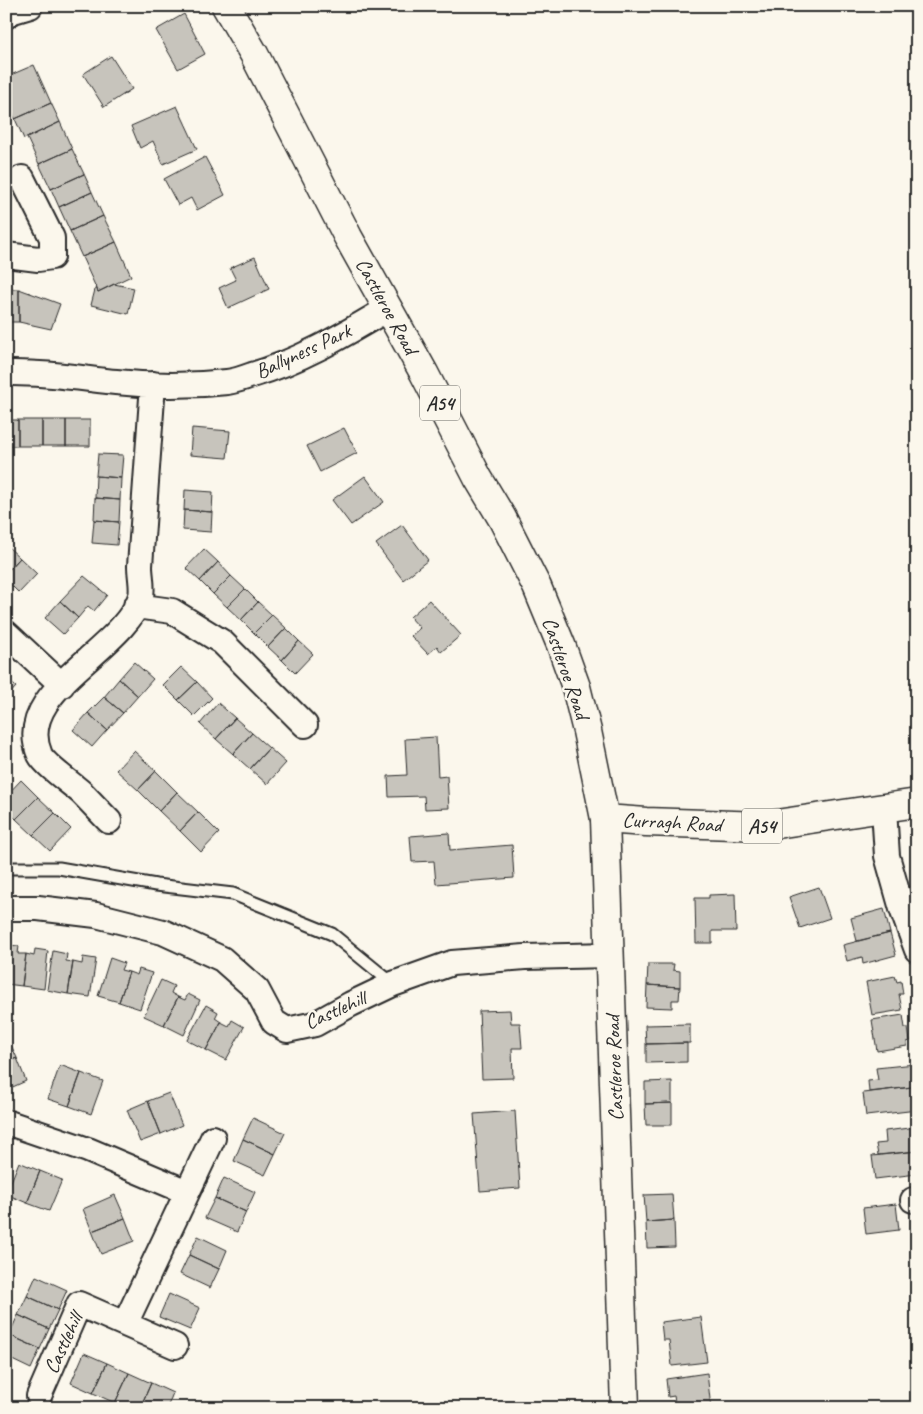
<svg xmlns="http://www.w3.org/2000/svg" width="923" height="1414" viewBox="0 0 923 1414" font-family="Caveat,sans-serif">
<rect width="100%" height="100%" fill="#fbf7ec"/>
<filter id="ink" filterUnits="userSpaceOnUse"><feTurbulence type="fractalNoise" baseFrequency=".02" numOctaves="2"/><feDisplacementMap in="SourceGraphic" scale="10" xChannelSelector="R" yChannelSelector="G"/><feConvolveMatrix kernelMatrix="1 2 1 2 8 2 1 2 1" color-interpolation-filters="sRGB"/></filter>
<g filter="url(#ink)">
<!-- building -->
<path fill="#c7c4bc" stroke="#2b2b2b" d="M184 14 205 54 178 69 156 30Z
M111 56 132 89 104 107 83 74Z
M34 65 51 103 15 119 6 100V77Z
M51 103 60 122 24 139 15 119Z
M177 106 197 149 163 164 153 141 140 148 131 126Z
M60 122 72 149 39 164 27 138Z
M72 149 84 174 51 189 39 164Z
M205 157 225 195 197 210 191 198 178 205 164 179Z
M84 174 92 192 59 207 51 189Z
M92 192 103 216 70 231 59 207Z
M103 216 116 242 82 257 70 231Z
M116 242 131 276 98 292 82 257Z
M255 257 269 289 228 308 219 288 236 280 230 268Z
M114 284 134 288 128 314 91 305 96 286 98 292Z
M6 289H19V322H6Z
M19 289 60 304 51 329 19 322Z
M6 420H18V446H6Z
M18 420H42V446H18Z
M42 420H66V446H42Z
M66 420H90V446H66Z
M192 428 230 431 227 458 190 455Z
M344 428 357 453 320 472 307 446Z
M98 454 123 455 121 478 96 476Z
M96 476 121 478 120 500 95 498Z
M365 476 384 502 351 525 332 500Z
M185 490 213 492 212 512 184 510Z
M95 498 120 500 119 522 94 520Z
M184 510 212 512 211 532 183 530Z
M94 520 119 522 117 545 92 543Z
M402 525 428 560 403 580 376 544Z
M6 545 20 558 6 573Z
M204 549 218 562 200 581 186 568Z
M20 558 37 574 19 593 6 580V573Z
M218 562 231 576 213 594 200 581Z
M84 576 107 595 94 611 88 606 78 618 60 601Z
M231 576 245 589 227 607 213 594Z
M245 589 258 602 241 620 227 607Z
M429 600 461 635 441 652 437 646 428 654 411 636 420 628 410 617Z
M60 601 78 618 63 634 45 618Z
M258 602 272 615 254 633 241 620Z
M272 615 286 628 268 647 254 633Z
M286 628 299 641 282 660 268 647Z
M299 641 313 654 295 673 282 660Z
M134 662 153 679 138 696 119 679Z
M181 667 197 682 178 700 163 685Z
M6 678 16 687 6 698Z
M119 679 138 696 123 713 104 697Z
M197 682 212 698 194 716 178 700Z
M104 697 123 713 107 730 88 713Z
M218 703 235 718 216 739 200 724Z
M88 713 107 730 92 747 73 730Z
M235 718 252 733 233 754 216 739Z
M252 733 269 748 250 769 233 754Z
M436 737 438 777 447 776 449 808 425 809 424 796 389 797 388 776 407 775 405 739Z
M269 748 286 763 267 784 250 769Z
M134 751 156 771 138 790 116 770Z
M156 771 177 792 159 811 138 790Z
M21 780 38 797 16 819 6 809V796Z
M177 792 198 812 180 831 159 811Z
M38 797 55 813 33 835 16 819Z
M198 812 219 833 201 852 180 831Z
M55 813 71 829 50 851 33 835Z
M449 833 450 850 512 845 514 878 436 884 434 861 412 862 410 836Z
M819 887 830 918 800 928 789 897Z
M735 894 736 931H712V943H696L695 898H709V895Z
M884 909 890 933 857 941 851 918Z
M890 933 896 955 863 964 862 957 847 961 843 945Z
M6 945 19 946 18 954H26L22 986 6 984Z
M35 949 48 951 44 989 22 986 26 954 34 956Z
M53 951 67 954 66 961 73 962 68 994 47 990Z
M83 957 96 959 90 997 68 994 73 962 82 964Z
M110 958 124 963 121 970 129 972 119 1002 98 996Z
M648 964H674L673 970 680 971V987L647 985Z
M139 969 152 973 140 1009 119 1002 129 972 137 975Z
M895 976 897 982 901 981 903 994H899L902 1010 872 1015 866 982Z
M161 980 174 986 171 993 178 997 164 1025 144 1016Z
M647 985 680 987 679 1000H672V1008L646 1007Z
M188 994 200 1000 184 1035 164 1025 178 997 185 1000Z
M206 1005 218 1012 215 1018 221 1022 206 1050 187 1040Z
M510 1010 511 1023H520L522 1048H512L513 1078 482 1079 479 1011Z
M903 1015 905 1028H908L910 1041 907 1042V1046L877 1051 872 1020Z
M232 1020 244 1027 226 1060 206 1050 221 1022 229 1026Z
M690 1024V1043L646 1044 645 1025Z
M6 1034 17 1058 6 1062Z
M687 1043V1062L646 1063V1044Z
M17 1058 26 1081 6 1090V1062Z
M915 1064 916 1075 911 1076 912 1087 869 1092 868 1081 878 1080 876 1068Z
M60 1065 81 1073 69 1106 48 1099Z
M81 1073 103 1081 91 1114 69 1106Z
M672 1081V1103L645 1104V1082Z
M912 1087 914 1099H917V1110L866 1116 863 1093Z
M169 1093 182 1125 161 1134 148 1101Z
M148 1101 161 1134 140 1142 127 1110Z
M672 1103V1125H646L645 1104Z
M515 1111 520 1188 480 1191 474 1114Z
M253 1118 285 1133 275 1154 243 1139Z
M917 1127V1151L878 1155 876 1144 886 1143 885 1131Z
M243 1139 275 1154 265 1175 234 1161Z
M917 1151V1174L875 1179 872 1156Z
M19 1162 40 1171 27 1203 6 1194Z
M40 1171 62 1180 49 1211 27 1203Z
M224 1178 255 1192 246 1212 215 1198Z
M672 1194 674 1220 646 1222 644 1195Z
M115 1195 125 1218 92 1231 83 1209Z
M215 1198 246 1212 237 1232 205 1218Z
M896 1204 899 1230 866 1234 863 1208Z
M125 1218 134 1241 101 1254 92 1231Z
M674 1220 675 1247 647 1248 646 1222Z
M198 1236 227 1250 219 1269 189 1255Z
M189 1255 219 1269 210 1288 180 1274Z
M36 1276 67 1290 58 1310 27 1296Z
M169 1294 200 1308 190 1330 159 1317Z
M27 1296 58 1310 49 1329 18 1315Z
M18 1315 49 1329 40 1349 9 1335Z
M701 1317 707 1362 672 1366 669 1340H663L661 1322Z
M9 1335 40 1349 31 1369 6 1357V1342Z
M84 1353 107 1363 93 1393 71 1383Z
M107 1363 129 1373 115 1403 93 1393Z
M129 1373 151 1383 140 1408H125L115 1403Z
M707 1373 711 1408H676L674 1396 668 1397 666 1379Z
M151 1383 173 1393 167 1408H140Z"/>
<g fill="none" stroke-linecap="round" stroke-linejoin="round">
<defs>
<path id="lane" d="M6 868H59L156 885 233 894 332 934 393 984"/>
<path id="street" d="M6 16 10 12 30 6
M6 255 38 259 52 257V238L22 178
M6 373C43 372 79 378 116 382 152 386 191 386 227 382 235 381 244 378 252 375 301 361 345 334 389 308
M136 606 172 611 222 642 305 725
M6 633 62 685
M884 809 887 856 902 909 917 950
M109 821C100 812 91 802 82 793 73 785 45 765 40 755 11 692 125 650 141 596 143 588 140 575 140 566L153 384
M6 908H38L96 915 163 932 222 959 257 990 274 1022 287 1030 315 1024 351 1004 393 984 452 963 525 957 610 955
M6 1122 88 1150 187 1192
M913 1200 917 1199
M125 1324 213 1138
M39 1396 79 1304 175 1346"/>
<path id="secondary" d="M605 819 625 1408"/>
<path id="primary" d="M226 6 254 54 348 237 424 373 478 478 502 518 537 587 561 645 576 687 587 731 605 819 646 822 763 826 917 803"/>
</defs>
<!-- lane casing -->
<use href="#lane" stroke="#2b2b2b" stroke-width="15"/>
<!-- street casing -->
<use href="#street" stroke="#2b2b2b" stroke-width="28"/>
<!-- secondary casing -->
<use href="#secondary" stroke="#2b2b2b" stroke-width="31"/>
<!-- primary casing -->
<use href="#primary" stroke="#2b2b2b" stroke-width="31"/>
<!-- lane -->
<use href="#lane" stroke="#fbf7ec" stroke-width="11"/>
<!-- street -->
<use href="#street" stroke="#fbf7ec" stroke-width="24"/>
<!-- secondary -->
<use href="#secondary" stroke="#fbf7ec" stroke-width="28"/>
<!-- primary -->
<use href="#primary" stroke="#fbf7ec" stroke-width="28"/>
</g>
</g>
<g text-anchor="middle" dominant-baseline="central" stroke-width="5" stroke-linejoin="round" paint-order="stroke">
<!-- shield labels -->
<g fill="#fbf7ec" stroke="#696865" stroke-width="1">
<rect x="420" y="385.5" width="40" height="35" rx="4"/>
<rect x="742" y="808.5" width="40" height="35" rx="4"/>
</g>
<g font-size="20" font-weight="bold" fill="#2b2b2b">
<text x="440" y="403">A54</text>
<text x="762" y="826">A54</text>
</g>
<!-- street labels -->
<g font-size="21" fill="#2b2b2b" stroke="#fbf7ec">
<text transform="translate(387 306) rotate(61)">Castleroe Road</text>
<text transform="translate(303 351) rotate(-25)">Ballyness Park</text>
<text transform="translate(566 668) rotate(71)">Castleroe Road</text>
<text transform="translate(672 822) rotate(3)">Curragh Road</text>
<text transform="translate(335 1010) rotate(-24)">Castlehill</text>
<text transform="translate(614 1068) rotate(-92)">Castleroe Road</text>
<text transform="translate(63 1343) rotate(-65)">Castlehill</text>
</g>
</g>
<!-- margin -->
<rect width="923" height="1414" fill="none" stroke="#fbf7ec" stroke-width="25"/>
<rect x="12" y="12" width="898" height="1389" fill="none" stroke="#2b2b2b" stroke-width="2" filter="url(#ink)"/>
</svg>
